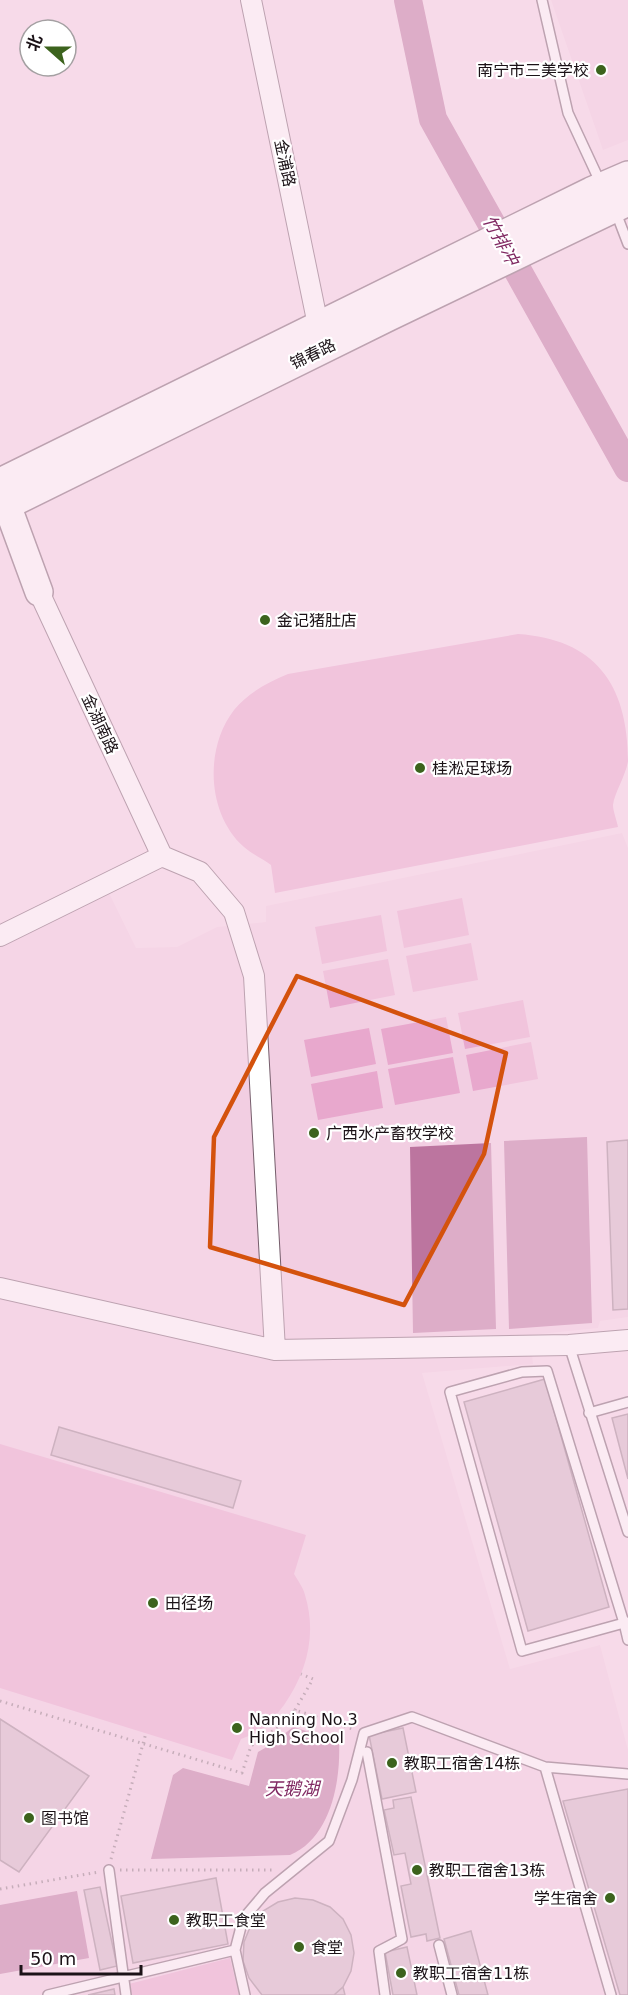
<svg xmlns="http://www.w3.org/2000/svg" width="628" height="1995" viewBox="0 0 628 1995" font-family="'DejaVu Sans','Noto Sans SC',sans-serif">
<rect width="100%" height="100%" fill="#f7dae9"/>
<!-- built -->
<path fill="#f2cee2" d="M551 0H628V140L603 150Z
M622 833 628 848V1317L600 1321 598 1328 530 1335 533 1364 422 1373 510 1669 600 1645 628 1750V1995H0V944L108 891 136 948 177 947 217 927 266 922V906Z"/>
<!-- green -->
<path fill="#e8a8cd" d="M518 634C594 639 628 683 628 761 626 775 614 794 613 805 613 811 617 821 618 827L275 893 271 865C263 859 252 854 244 847 207 814 204 749 234 710 248 693 268 682 288 674Z
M462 898 469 935 404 948 397 911Z
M381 915 387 951 322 964 315 927Z
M471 943 478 980 413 992 406 956Z
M388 959 395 995 330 1008 323 971Z
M523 1000 530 1037 465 1049 458 1013Z
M446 1017 453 1053 388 1065 381 1029Z
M369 1028 376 1064 311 1077 304 1040Z
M531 1042 538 1079 473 1091 466 1055Z
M453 1057 460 1093 395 1105 388 1069Z
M377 1071 383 1108 318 1120 311 1084Z
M0 1444 306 1535 294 1574C298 1581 303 1587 305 1595 317 1634 307 1672 284 1705 277 1714 268 1726 259 1732 254 1735 247 1736 241 1739L232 1760 0 1688Z
M230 1958 239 1995H131L129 1984Z"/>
<!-- water -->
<path fill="#bc759f" d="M587 1137 592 1323 509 1329 504 1141Z
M491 1143 496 1329 413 1333 410 1147Z
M293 1727 339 1741C341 1781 331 1838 290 1855L151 1859 173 1775 183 1768 249 1786 258 1752 272 1744Z
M77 1891 89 1958 0 1974V1905Z"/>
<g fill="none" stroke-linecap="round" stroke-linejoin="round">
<!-- river -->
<path stroke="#bc759f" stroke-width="28" d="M408 0 433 119 628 468"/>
</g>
<!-- building -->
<path fill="#d3b7c6" stroke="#9a808e" stroke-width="1.5" d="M628 1140V1309L613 1310 607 1142Z
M545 1379 609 1607 528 1631 464 1402Z
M628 1414V1479L612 1418Z
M59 1427 241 1481 233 1508 51 1455Z
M0 1719 89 1776 19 1872 0 1860Z
M403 1728 416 1792 382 1799 369 1735Z
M628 1789V1995H620L563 1801Z
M411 1797 440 1938 427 1941 426 1934 411 1937 401 1886 411 1884 405 1853 394 1855 384 1810 394 1808 393 1800Z
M216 1878 228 1944 133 1963 121 1896Z
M100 1887 117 1966 100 1970 84 1890Z
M295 1898 313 1900 330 1907 343 1919 351 1935 354 1953 351 1971 343 1987 334 1995H262L249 1978 243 1961 244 1942 251 1925 263 1911 278 1902Z
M471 1931 488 1995H459L444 1939Z
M407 1947 417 1995H393L385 1952Z
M343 1987 345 1995H334Z
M114 1989 115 1995H88Z"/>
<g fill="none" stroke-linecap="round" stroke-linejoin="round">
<defs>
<path id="service" d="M542 0 568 113 601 184
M615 210 628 244
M569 1345 628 1532
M589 1413 628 1402
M628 1622 624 1623 522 1651 450 1392 522 1372 547 1371 624 1623 628 1640
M367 1752 402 1939 379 1951 385 1995
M545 1767 611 1995
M109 1870 126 1995
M439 1945 452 1995
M235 1950 243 1919 265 1893 329 1841 352 1780 364 1733 412 1717 545 1767 628 1774
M48 1995 235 1950 245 1995"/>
<path id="minor" d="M251 0 318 325
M39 592 162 856
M0 936 162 856 200 872 234 912 254 976 275 1350
M0 1288 275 1350 569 1345 628 1340"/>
<path id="secondary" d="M0 482 591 191 628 175
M0 490 7 505 39 592
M0 509 389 317 628 202"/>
</defs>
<!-- service casing -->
<use href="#service" stroke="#765e6c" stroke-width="12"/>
<!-- minor casing -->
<use href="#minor" stroke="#765e6c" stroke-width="22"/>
<!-- secondary casing -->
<use href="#secondary" stroke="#765e6c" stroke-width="30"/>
<!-- path -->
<path stroke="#8a7781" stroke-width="3" stroke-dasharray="1.5 4.5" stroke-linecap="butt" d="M0 1701 242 1773 251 1746 283 1724 295 1710 353 1729
M295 1710 313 1679 301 1674
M111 1859 146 1733
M120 1870H273
M0 1889 99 1872"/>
<!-- service -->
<use href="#service" stroke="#fff" stroke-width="9"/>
<!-- minor -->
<use href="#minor" stroke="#fff" stroke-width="20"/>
<!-- secondary -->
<use href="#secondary" stroke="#fff" stroke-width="27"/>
</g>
<!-- marked area -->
<path d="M0 0H628V1995H0ZM297 976 506 1053 484 1154 404 1305 210 1247 214 1137Z" fill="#f7dae9" fill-opacity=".55" fill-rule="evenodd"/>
<path fill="none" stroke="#d4520d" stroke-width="4.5" stroke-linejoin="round" d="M297 976 506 1053 484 1154 404 1305 210 1247 214 1137Z"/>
<!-- markers -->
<g fill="#3c631d" stroke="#fff" stroke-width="2">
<circle cx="601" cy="70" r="6"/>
<circle cx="265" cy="620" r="6"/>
<circle cx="420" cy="768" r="6"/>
<circle cx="314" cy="1133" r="6"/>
<circle cx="153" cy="1603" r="6"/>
<circle cx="237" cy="1728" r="6"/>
<circle cx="392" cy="1763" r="6"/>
<circle cx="29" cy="1818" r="6"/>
<circle cx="417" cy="1870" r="6"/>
<circle cx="610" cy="1898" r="6"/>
<circle cx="174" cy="1920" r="6"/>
<circle cx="299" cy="1947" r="6"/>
<circle cx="401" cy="1973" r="6"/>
</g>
<g text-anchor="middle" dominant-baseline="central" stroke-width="4.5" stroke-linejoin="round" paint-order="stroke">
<!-- poi labels -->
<g font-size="16" fill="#1b1217" stroke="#fff" text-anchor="start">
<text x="589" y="70" text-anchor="end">南宁市三美学校</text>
<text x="277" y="620">金记猪肚店</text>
<text x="432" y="768">桂淞足球场</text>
<text x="326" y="1133">广西水产畜牧学校</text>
<text x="165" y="1603">田径场</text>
<text x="249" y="1719">Nanning No.3<tspan x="249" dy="18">High School</tspan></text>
<text x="404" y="1763">教职工宿舍14栋</text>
<text x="41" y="1818">图书馆</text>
<text x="429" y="1870">教职工宿舍13栋</text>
<text x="598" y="1898" text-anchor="end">学生宿舍</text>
<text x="186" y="1920">教职工食堂</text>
<text x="311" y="1947">食堂</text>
<text x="413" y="1973">教职工宿舍11栋</text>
</g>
<!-- street labels -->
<g font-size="16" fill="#1b1217" stroke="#fff">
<text transform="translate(285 163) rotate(78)">金浦路</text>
<text transform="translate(313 354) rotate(-26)">锦春路</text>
<text transform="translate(100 724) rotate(65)">金湖南路</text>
</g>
<!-- water labels -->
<g font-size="18" font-style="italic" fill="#812a63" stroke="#fff">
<text transform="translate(501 240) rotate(61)">竹排冲</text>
<text x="292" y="1788">天鹅湖</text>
</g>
</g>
<!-- north arrow -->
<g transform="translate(48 48) rotate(291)"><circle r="28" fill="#ffffff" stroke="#a4a0a2" stroke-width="1.5"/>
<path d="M0-4.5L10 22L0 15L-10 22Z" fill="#3c631d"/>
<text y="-9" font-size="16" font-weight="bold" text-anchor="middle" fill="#1b1217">北</text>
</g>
<!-- scale -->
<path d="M21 1965v9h120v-9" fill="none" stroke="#1b1217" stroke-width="3"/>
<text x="30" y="1965" font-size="18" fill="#1b1217" stroke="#ffffff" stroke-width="4.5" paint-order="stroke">50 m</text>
</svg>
